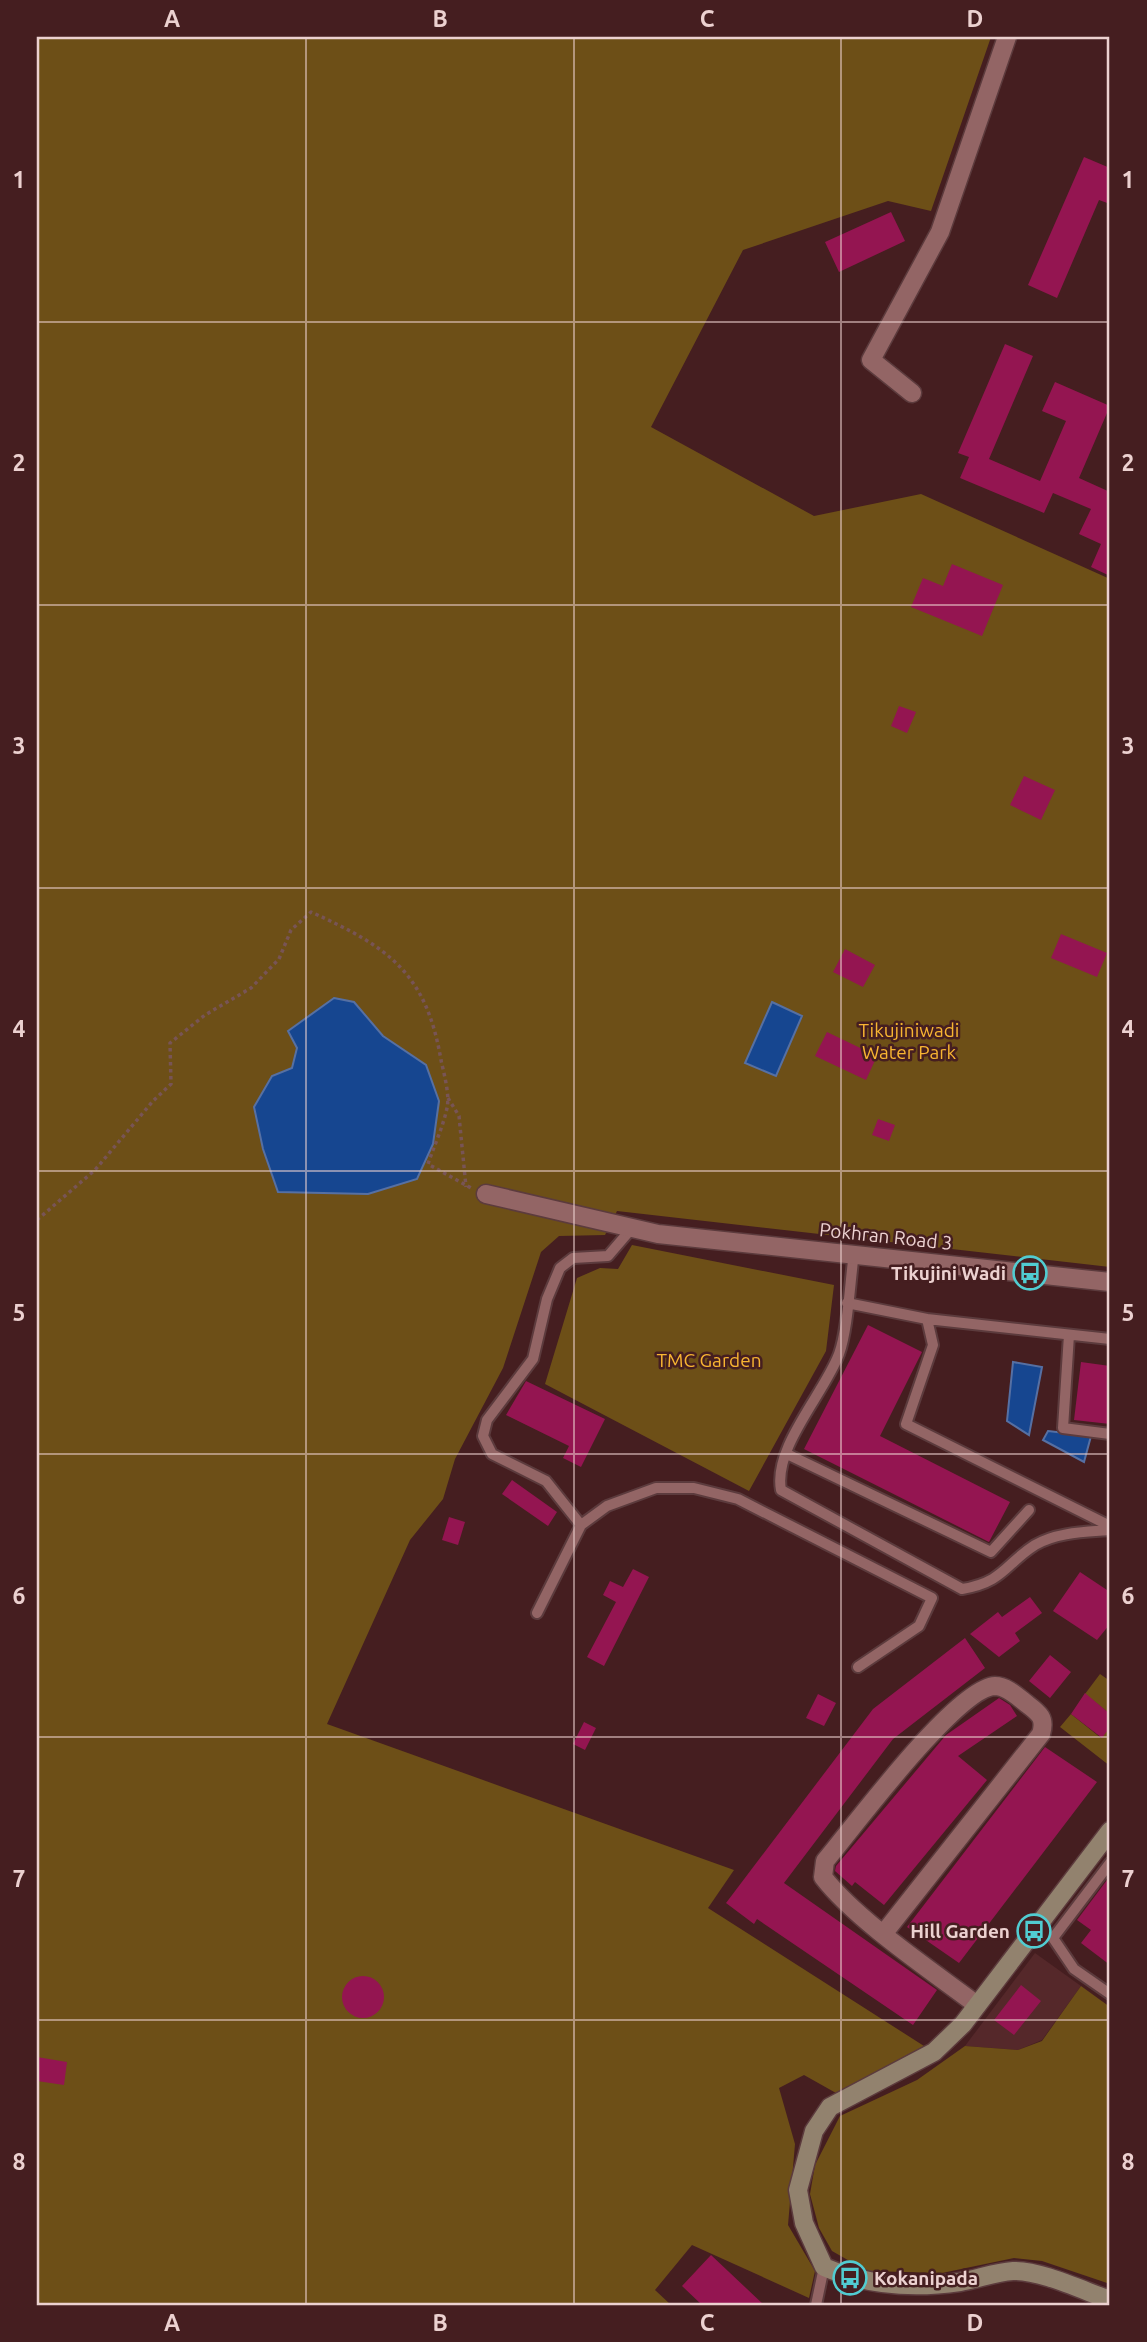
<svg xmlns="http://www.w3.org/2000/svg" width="1147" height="2342" viewBox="0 0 1147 2342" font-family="Ubuntu,sans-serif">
<rect width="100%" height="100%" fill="#451e20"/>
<!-- built -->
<path fill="#55282a" d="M1035 1953 1081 1986 1042 2040 1018 2050 965 2046Z"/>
<!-- green -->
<path fill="#6d4f17" d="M37 37H991L931 211 888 201 743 250 651 427 814 516 921 494 1110 579V1267L617 1211 605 1235 559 1236 541 1252 503 1368 455 1459 443 1499 410 1540 327 1724 734 1870 708 1908 924 2046 836 2093 804 2075 779 2088 795 2144 788 2225 815 2271 809 2298 692 2245 655 2290 671 2305H37Z
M632 1245 834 1285 826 1351 749 1491 545 1384 577 1278 600 1268 618 1269Z
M1100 1674 1110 1681V1714L1085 1694Z
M1071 1714 1101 1738 1110 1727V1766L1060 1727Z
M1081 1986 1110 2007V2284L1042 2261 1014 2258 942 2273 867 2271 832 2251 819 2228 810 2194 815 2165 840 2116 917 2080 965 2046 1018 2050 1042 2041Z"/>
<!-- water -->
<path fill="#164690" stroke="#5670a3" stroke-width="2" d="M334 998 354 1002 383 1036 426 1065 439 1101 433 1144 417 1179 368 1194 278 1192 263 1149 254 1107 272 1076 292 1068 297 1048 288 1031Z
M772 1002 802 1016 776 1076 745 1063Z
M1013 1362 1042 1367 1029 1435 1007 1421Z
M1048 1431 1091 1436 1084 1462 1043 1440Z"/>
<!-- building -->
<path fill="#941551" d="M1084 157 1110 168V204L1099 200 1057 298 1028 285Z
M891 212 905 241 839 272 825 242Z
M1005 344 1033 356 989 459 1040 481 1066 421 1042 411 1055 382 1110 406 1079 478 1110 492V576L1091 567 1101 544 1079 534 1091 509 1053 493 1044 513 960 478 969 457 958 453Z
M952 564 1003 585 982 636 911 607 923 578 943 586Z
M899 706 916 712 907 733 891 726Z
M1024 776 1055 790 1041 820 1010 805Z
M1061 934 1107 953 1097 977 1051 958Z
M845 949 875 965 863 987 833 972Z
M827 1032 877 1056 866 1080 815 1056Z
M878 1119 895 1125 889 1141 872 1135Z
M868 1325 922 1352 880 1436 1010 1502 989 1542 804 1449Z
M1081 1362 1110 1366V1424L1074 1420Z
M526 1381 605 1419 581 1467 563 1458 569 1446 506 1415Z
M512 1480 557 1512 548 1526 502 1494Z
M449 1517 465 1522 458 1545 442 1540Z
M633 1569 649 1577 604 1666 587 1657 616 1602 603 1595 610 1581 623 1587Z
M1080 1572 1110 1592V1624L1097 1640 1053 1611Z
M1030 1597 1042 1613 1015 1633 1020 1641 999 1657 970 1634 998 1612 1002 1617Z
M965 1638 985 1668 893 1739 784 1883 937 1990 913 2025 757 1919 754 1924 726 1903 873 1709Z
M1050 1655 1071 1672 1050 1698 1029 1681Z
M1085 1693 1110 1714V1727L1102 1738 1071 1714Z
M818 1694 836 1703 824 1726 806 1718Z
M999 1698 1010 1705 1017 1716 958 1756 987 1780 884 1905 855 1882 852 1886 835 1871 836 1866 946 1735Z
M584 1722 596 1728 585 1750 573 1744Z
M1045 1747 1097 1782 959 1963 907 1927Z
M1110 1876V1965L1081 1943 1091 1930 1077 1920Z
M342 1997a21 21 0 1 1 42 0a21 21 0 1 1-42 0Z
M1021 1985 1041 2001 1014 2035 994 2020Z
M37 2057 67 2062 64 2085 37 2081Z
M711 2255 764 2305H702L682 2286Z"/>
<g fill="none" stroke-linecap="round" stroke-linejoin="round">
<defs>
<path id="lane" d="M854 1253C850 1281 848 1329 839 1354 824 1394 773 1447 781 1490L962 1589C1004 1582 1005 1564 1035 1545 1057 1532 1086 1532 1110 1530
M847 1303 927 1319 933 1345 906 1424 1110 1526
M927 1319 1110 1339
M1069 1335 1063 1428 1110 1434
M787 1454 991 1552 1029 1510
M581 1525 607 1506 656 1488H694L738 1499 932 1598 919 1626 858 1667
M537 1613 581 1525 546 1481 492 1454 483 1436 487 1420 533 1359 547 1299 560 1268 573 1258 608 1256 632 1228
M1110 1863 1053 1938 1074 1969 1110 1994
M816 2305 824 2267"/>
<path id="street" d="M912 393 871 360 940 232 1007 37
M486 1194 658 1234 1110 1282
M884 1933 1041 1734C1046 1718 1039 1713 1027 1704 1018 1697 1007 1686 995 1686 957 1687 852 1829 825 1861L823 1877C856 1920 932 1971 977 2005"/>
<path id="secondary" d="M1110 1831 963 2024 934 2052 830 2107 814 2131 798 2190 804 2223 824 2267C868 2286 913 2289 960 2282 978 2279 995 2272 1013 2271 1040 2270 1084 2291 1110 2300"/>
</defs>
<!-- lane casing -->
<use href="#lane" stroke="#5c3b3d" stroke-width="14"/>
<!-- street casing -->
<use href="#street" stroke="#5c3b3d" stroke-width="21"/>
<!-- secondary casing -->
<use href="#secondary" stroke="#5c3b3d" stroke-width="21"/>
<!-- path -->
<path stroke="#785455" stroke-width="3.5" stroke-dasharray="3.5 3.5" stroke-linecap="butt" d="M448 1098 459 1116 466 1187
M37 1220 95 1170 153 1101 171 1084 170 1043 205 1015 251 988 279 959 291 930 311 912C388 947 426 972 441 1060 444 1074 450 1095 447 1108 443 1127 434 1146 428 1164L471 1188"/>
<!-- lane -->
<use href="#lane" stroke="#936565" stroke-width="10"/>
<!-- street -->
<use href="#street" stroke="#936565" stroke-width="18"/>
<!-- secondary -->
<use href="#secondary" stroke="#92826e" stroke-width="18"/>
</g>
<!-- grid -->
<path fill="none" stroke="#ecd1d0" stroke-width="2" stroke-opacity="0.55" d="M306 37V2305M574 37V2305M841 37V2305M37 322H1110M37 605H1110M37 888H1110M37 1171H1110M37 1454H1110M37 1737H1110M37 2020H1110"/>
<!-- icons -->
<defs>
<symbol id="bus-ring" viewBox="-11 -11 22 22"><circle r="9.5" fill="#451e20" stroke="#51ccd1" stroke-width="1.5"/><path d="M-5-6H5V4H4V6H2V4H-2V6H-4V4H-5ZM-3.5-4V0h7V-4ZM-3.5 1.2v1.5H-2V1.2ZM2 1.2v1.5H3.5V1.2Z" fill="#51ccd1"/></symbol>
</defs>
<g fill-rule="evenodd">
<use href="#bus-ring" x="1011" y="1254" width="38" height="38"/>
<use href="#bus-ring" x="1015" y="1912" width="38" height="38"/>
<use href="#bus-ring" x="831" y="2259" width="38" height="38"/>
</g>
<g text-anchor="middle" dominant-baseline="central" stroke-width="5" stroke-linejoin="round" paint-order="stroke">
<!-- park labels -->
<g font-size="19" fill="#f8b532" stroke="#451e20">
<text x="909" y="1030">Tikujiniwadi<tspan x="909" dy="22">Water Park</tspan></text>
<text x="709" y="1360">TMC Garden</text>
</g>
<!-- street labels -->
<g font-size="19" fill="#ecd1d0" stroke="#451e20">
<text transform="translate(886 1236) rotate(6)">Pokhran Road 3</text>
</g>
<!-- poi labels -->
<g font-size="19" font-weight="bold" fill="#ecd1d0" stroke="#451e20" text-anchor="end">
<text x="1006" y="1273">Tikujini Wadi</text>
<text x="1010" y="1931">Hill Garden</text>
<text x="874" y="2278" text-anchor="start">Kokanipada</text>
</g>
</g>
<!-- border -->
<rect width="1147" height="2342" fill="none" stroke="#451e20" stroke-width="77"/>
<rect x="38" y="38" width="1070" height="2266" fill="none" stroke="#ecd1d0" stroke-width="2.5"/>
<g font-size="23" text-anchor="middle" font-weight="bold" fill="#ecd1d0">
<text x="172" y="27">A</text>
<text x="440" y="27">B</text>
<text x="707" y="27">C</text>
<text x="975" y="27">D</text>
<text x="19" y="188">1</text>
<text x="1128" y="188">1</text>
<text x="19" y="471">2</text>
<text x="1128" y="471">2</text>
<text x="19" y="754">3</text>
<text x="1128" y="754">3</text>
<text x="19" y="1037">4</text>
<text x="1128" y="1037">4</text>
<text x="19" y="1321">5</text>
<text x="1128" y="1321">5</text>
<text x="19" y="1604">6</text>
<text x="1128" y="1604">6</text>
<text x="19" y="1887">7</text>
<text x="1128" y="1887">7</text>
<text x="19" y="2170">8</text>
<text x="1128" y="2170">8</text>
<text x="172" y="2331">A</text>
<text x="440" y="2331">B</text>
<text x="707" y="2331">C</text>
<text x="975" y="2331">D</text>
</g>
</svg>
